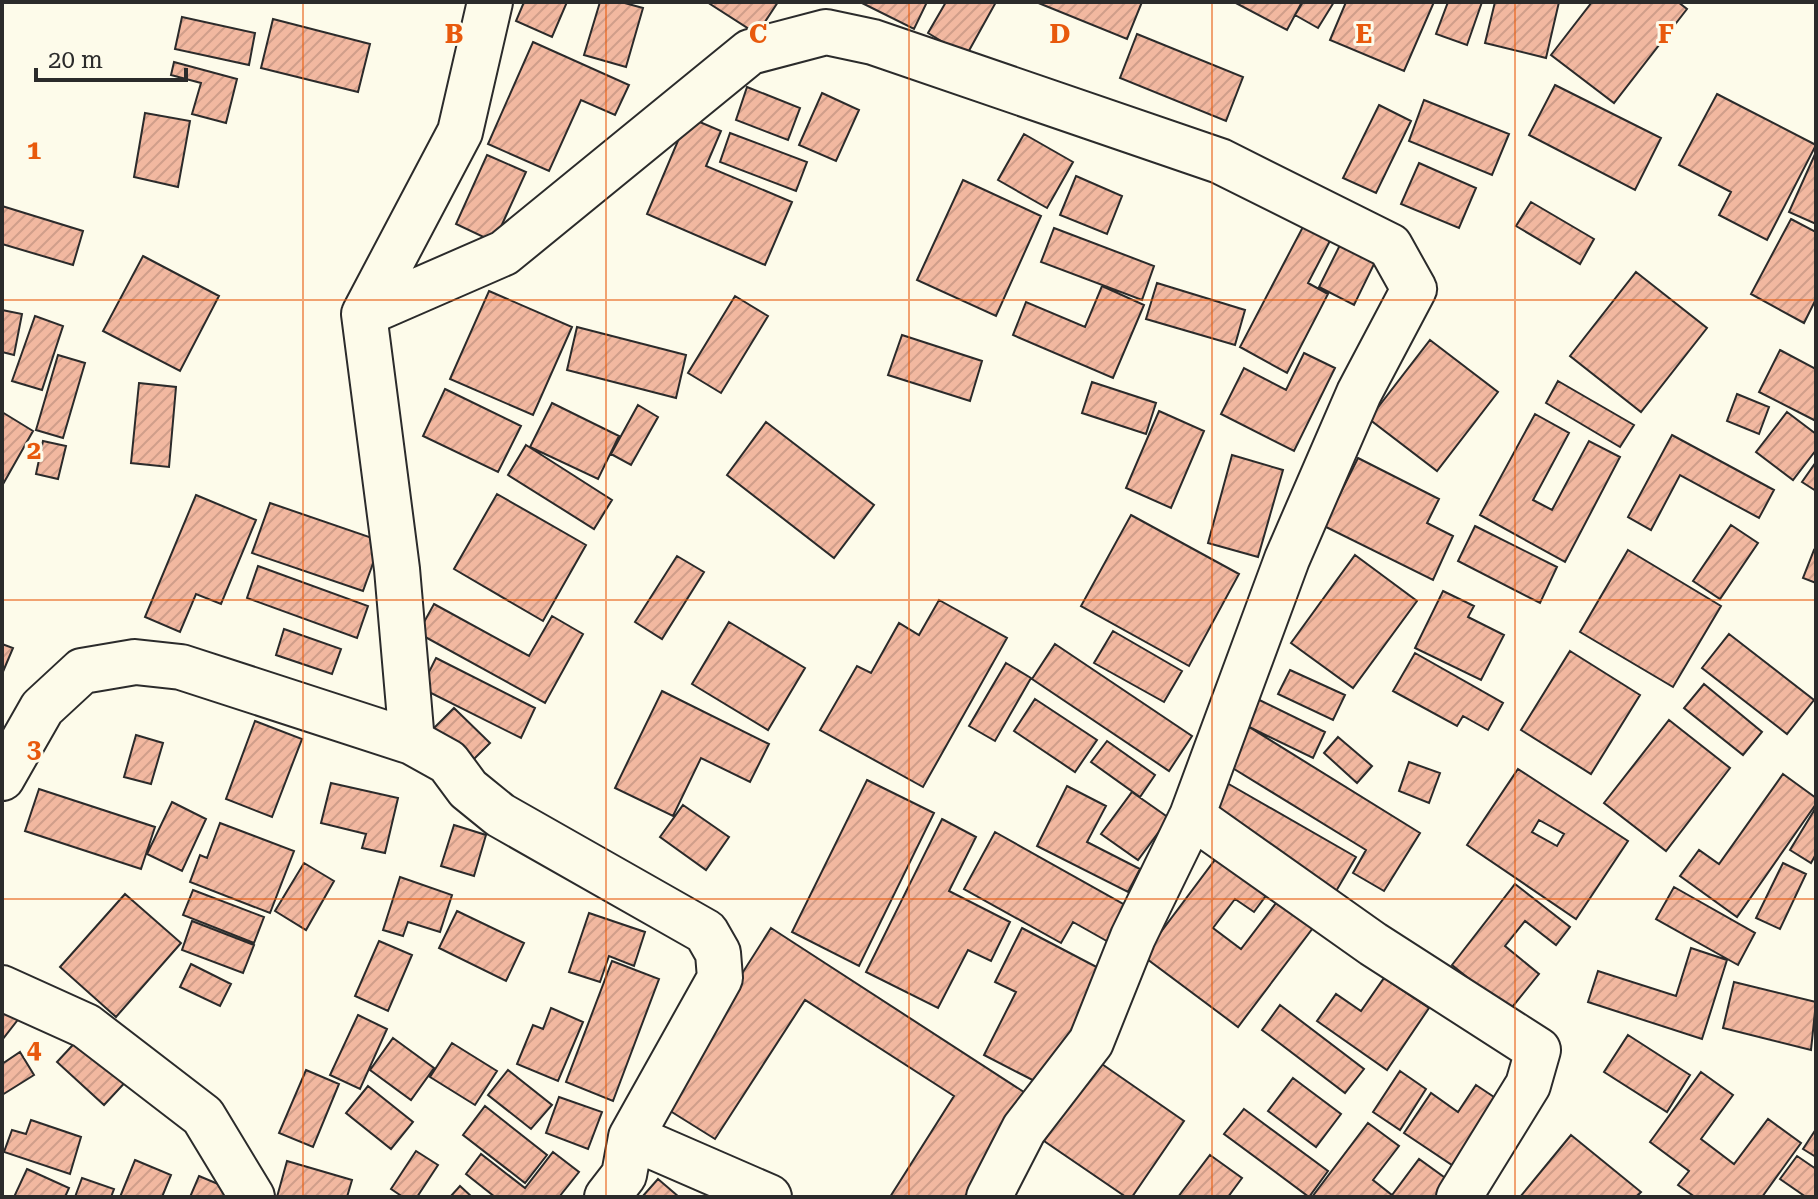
<svg xmlns="http://www.w3.org/2000/svg" width="1818" height="1199" viewBox="0 0 1818 1199" font-family="'Roboto Serif',serif">
<defs>
<pattern id="building-hatch" width="6" height="6" patternUnits="userSpaceOnUse" patternTransform="scale(2)"><rect width="6" height="6" fill="#f2b8a0"/><path d="M-1 1l2-2M0 6l6-6M5 7l2-2" fill="none" stroke="#d09e8a"/></pattern>
</defs>
<rect width="100%" height="100%" fill="#fdfbea"/>
<!-- building -->
<path fill="url(#building-hatch)" stroke="#2b2b2b" stroke-width="2" fill-rule="evenodd" d="M524 2H567L552 37 516 21Z
M600 2H621L643 8 626 67 584 55Z
M707 2H778L757 34Z
M860 2H927L914 29Z
M946 2H996L966 56 928 33Z
M1036 2H1142L1127 39Z
M1234 2H1302L1287 30Z
M1303 2H1334L1318 28 1295 15Z
M1346 2H1434L1404 71 1330 40Z
M1448 2H1482L1467 45 1436 34Z
M1495 2H1559L1546 58 1485 43Z
M1592 2H1678L1687 9 1614 103 1551 55Z
M182 17 255 33 249 65 175 49Z
M273 19 370 44 358 92 261 68Z
M1137 34 1243 77 1226 121 1120 78Z
M533 42 629 85 615 115 581 100 549 171 488 144Z
M174 62 237 79 226 123 192 114 201 83 171 75Z
M1555 85 1661 138 1635 190 1529 135Z
M747 87 800 108 788 140 736 120Z
M822 93 859 110 836 161 799 145Z
M1717 94 1816 145 1767 240 1719 215 1731 192 1679 165Z
M1424 100 1509 134 1492 175 1409 141Z
M1379 105 1411 121 1376 193 1343 178Z
M145 113 190 121 178 187 134 177Z
M688 117 721 131 706 166 792 202 765 265 647 214Z
M730 133 807 162 796 191 720 162Z
M1024 134 1073 162 1047 208 998 180Z
M1816 152V224L1789 212Z
M487 155 526 172 494 242 456 224Z
M1419 163 1476 188 1459 228 1401 204Z
M1076 176 1122 196 1107 234 1060 215Z
M963 180 1041 216 996 316 917 280Z
M1531 202 1594 239 1580 264 1516 226Z
M2 206 83 231 73 265 2 244Z
M1791 219 1816 232V299L1804 323 1751 294Z
M1305 223 1332 237 1308 283 1328 294 1287 373 1240 347Z
M1054 228 1154 266 1142 300 1041 262Z
M1341 243 1376 260 1354 305 1319 287Z
M143 256 219 296 180 371 103 331Z
M1636 272 1707 328 1641 412 1570 356Z
M1157 283 1245 310 1235 345 1146 319Z
M1102 286 1144 305 1113 378 1013 335 1026 302 1085 327Z
M489 291 572 327 533 415 450 379Z
M735 296 768 316 721 393 688 373Z
M2 310 22 314 14 355 2 352Z
M35 316 63 326 42 390 12 381Z
M577 327 686 355 676 398 567 370Z
M902 335 982 361 970 401 888 375Z
M1430 340 1498 392 1437 471 1369 419Z
M1780 350 1816 369V421L1759 392Z
M1304 353 1335 368 1294 451 1221 414 1244 368 1286 390Z
M58 355 85 363 63 438 36 430Z
M1558 381 1634 425 1620 447 1546 403Z
M1092 382 1156 403 1146 434 1082 413Z
M139 383 176 387 169 467 131 463Z
M445 389 521 426 498 472 423 436Z
M1737 394 1769 407 1759 434 1727 421Z
M552 403 619 436 598 479 530 447Z
M638 405 658 417 631 465 611 454Z
M1159 411 1204 431 1171 508 1126 488Z
M2 412 33 431 2 486Z
M1787 412 1816 434V450L1793 480 1756 452Z
M1535 414 1569 433 1533 500 1552 510 1589 441 1620 457 1565 562 1480 515Z
M766 422 874 505 834 558 727 475Z
M1672 435 1774 490 1759 518 1680 475 1651 530 1628 517Z
M43 441 66 446 58 479 36 474Z
M526 445 612 500 594 529 508 475Z
M1232 455 1283 470 1258 557 1208 543Z
M1358 458 1439 499 1427 523 1453 536 1433 580 1324 526Z
M1816 462V491L1802 482Z
M497 494 586 545 543 621 454 569Z
M196 495 256 520 221 604 196 594 180 632 145 617Z
M270 503 381 541 363 591 252 553Z
M1131 515 1239 574 1189 666 1081 606Z
M1731 525 1758 543 1720 599 1693 581Z
M1475 526 1557 567 1540 603 1458 561Z
M1628 550 1721 606 1673 687 1580 632Z
M1814 550 1816 551V583L1803 578Z
M1355 555 1417 601 1353 688 1291 643Z
M677 556 704 572 662 639 635 622Z
M258 566 368 606 357 638 247 598Z
M1443 591 1474 606 1468 617 1504 635 1481 680 1415 648Z
M939 600 1007 638 923 787 820 730 857 666 871 673 899 623 919 635Z
M434 604 529 656 552 616 583 634 545 703 418 633Z
M729 622 805 668 768 730 692 684Z
M284 629 341 649 332 674 276 655Z
M1113 631 1182 671 1164 702 1094 663Z
M1729 634 1814 700 1787 734 1702 668Z
M2 644 13 648 2 674Z
M1055 644 1192 736 1169 771 1032 679Z
M1570 651 1640 695 1591 774 1521 730Z
M1415 653 1503 703 1488 730 1463 716 1457 726 1393 691Z
M436 658 535 708 521 738 421 688Z
M1006 663 1031 678 995 741 969 726Z
M1290 670 1345 695 1333 720 1278 694Z
M1704 684 1762 732 1743 755 1684 708Z
M662 691 769 744 750 782 701 758 673 816 615 788Z
M1247 694 1325 732 1313 758 1235 720Z
M1035 699 1097 740 1075 772 1014 731Z
M454 708 490 743 466 767 431 731Z
M1669 720 1730 768 1666 851 1604 803Z
M255 721 302 739 272 817 226 799Z
M1249 727 1420 833 1384 891 1353 873 1366 850 1226 764Z
M136 735 163 743 151 784 124 777Z
M1338 737 1372 766 1357 783 1324 753Z
M1107 741 1155 775 1140 797 1091 762Z
M1409 762 1440 773 1429 803 1399 791Z
M1518 769 1628 841 1576 919 1467 845ZM1539 820 1564 834 1557 846 1532 832Z
M1783 774 1816 798V804L1737 917 1680 876 1699 850 1719 864Z
M867 780 934 813 859 966 792 932Z
M331 783 398 798 385 853 362 848 366 834 321 823Z
M1227 783 1356 857 1335 893 1206 819Z
M1067 786 1106 806 1087 842 1140 869 1128 892 1037 846Z
M39 789 155 827 141 869 25 831Z
M1132 792 1169 818 1138 860 1101 834Z
M172 802 206 819 182 871 147 854Z
M683 805 729 837 706 870 660 837Z
M1815 809 1816 854 1811 863 1790 850Z
M942 819 976 837 949 891 1010 922 991 961 968 950 938 1008 866 972Z
M220 823 294 851 270 913 190 882 200 855 207 858Z
M454 825 486 835 474 876 441 866Z
M995 832 1132 909 1112 944 1073 922 1061 943 964 889Z
M1226 845 1276 882 1254 912 1235 899 1213 928 1241 949 1286 890 1322 916 1238 1027 1143 956Z
M304 863 334 881 306 930 275 911Z
M1783 863 1806 874 1780 929 1756 918Z
M400 877 452 895 440 932 408 922 403 936 383 930Z
M1515 884 1570 927 1556 945 1525 921 1505 946 1539 974 1509 1011 1452 965Z
M1674 887 1755 933 1738 965 1656 919Z
M193 890 264 917 254 943 183 915Z
M125 894 181 943 116 1017 60 967Z
M457 911 524 943 506 981 439 948Z
M589 913 645 932 634 966 609 956 600 982 569 972Z
M192 921 254 945 243 973 182 950Z
M771 928 1030 1096 965 1197H890L954 1096 805 1000 715 1139 659 1104Z
M1022 928 1108 973 1048 1088 984 1055 1016 992 995 982Z
M379 941 412 955 388 1011 355 996Z
M1691 948 1727 960 1702 1039 1588 1002 1598 971 1676 996Z
M612 961 659 979 613 1101 566 1082Z
M191 964 231 984 220 1006 180 987Z
M1384 978 1429 1008 1387 1070 1317 1021 1336 994 1361 1011Z
M1734 982 1816 1002 1811 1050 1723 1028Z
M2 1004 20 1017 2 1040Z
M1280 1005 1364 1069 1345 1093 1262 1030Z
M551 1008 583 1022 558 1081 517 1064 533 1025 543 1029Z
M358 1015 387 1029 360 1089 330 1075Z
M83 1034 131 1076 104 1105 57 1062Z
M1628 1035 1690 1075 1667 1112 1604 1072Z
M393 1038 434 1068 411 1100 370 1070Z
M452 1043 497 1071 475 1105 430 1077Z
M20 1052 34 1075 2 1095V1064Z
M1099 1062 1184 1121 1132 1197H1126L1044 1141Z
M306 1070 339 1084 313 1147 279 1133Z
M508 1070 552 1105 531 1129 488 1095Z
M1400 1071 1426 1089 1400 1130 1373 1112Z
M1701 1072 1733 1095 1701 1139 1734 1164 1768 1119 1801 1143 1762 1197H1695L1678 1185 1689 1171 1650 1142Z
M1293 1078 1341 1114 1316 1147 1268 1111Z
M1476 1085 1500 1101 1455 1167 1404 1133 1431 1093 1458 1112Z
M368 1086 413 1122 391 1149 346 1113Z
M559 1097 602 1112 588 1149 546 1133Z
M485 1106 547 1155 525 1183 463 1135Z
M1244 1109 1328 1171 1309 1197 1224 1134Z
M31 1120 81 1137 70 1174 4 1152 12 1130 26 1134Z
M1368 1123 1399 1146 1373 1180 1392 1195 1419 1159 1455 1185 1446 1197H1312Z
M1816 1129V1157L1803 1149Z
M1571 1135 1641 1192 1636 1197H1520Z
M416 1151 438 1165 417 1197H403L391 1189Z
M553 1152 579 1172 559 1197H495L466 1174 481 1154 525 1188Z
M1210 1155 1242 1178 1228 1197H1178Z
M1797 1156 1816 1169V1197H1806L1780 1179Z
M135 1160 171 1175 162 1197H120Z
M287 1161 352 1180 347 1197H277Z
M27 1169 69 1188 65 1197H14Z
M199 1176 230 1189 226 1197H190Z
M82 1178 114 1189 111 1197H75Z
M658 1179 679 1197H642Z
M460 1186 472 1197H450Z"/>
<g fill="none" stroke-linecap="round" stroke-linejoin="round">
<defs>
<path id="minor" d="M364 314 504 253 750 52 826 32 873 42 1220 161 1390 246 1414 289 1359 393 1287 559 1192 816 1133 937 1091 1042 1024 1129 989 1197
M412 742 397 569 364 314 460 132 490 2
M2 778 42 708 82 671 135 662 181 667 412 742 448 762 468 789 500 815 706 932 718 953 720 978 631 1137
M1192 816 1373 944 1538 1050 1528 1085 1459 1197
M2 988 86 1026 203 1116 252 1197
M607 1197 624 1175 631 1137 769 1197"/>
</defs>
<!-- minor casing -->
<use href="#minor" stroke="#2b2b2b" stroke-width="48"/>
<!-- minor -->
<use href="#minor" stroke="#fdfbea" stroke-width="44"/>
</g>
<!-- grid -->
<path fill="none" stroke="#e8590c" stroke-width="2" stroke-opacity="0.55" d="M303 2V1197M606 2V1197M909 2V1197M1212 2V1197M1515 2V1197M2 300H1816M2 600H1816M2 899H1816"/>
<g font-size="26" text-anchor="middle" font-weight="bold" fill="#e8590c" stroke="#fdfbea" stroke-width="6" stroke-linejoin="round" paint-order="stroke">
<text x="454" y="43">B</text>
<text x="758" y="43">C</text>
<text x="1060" y="43">D</text>
<text x="1364" y="43">E</text>
<text x="1666" y="43">F</text>
<text x="34" y="159">1</text>
<text x="34" y="459">2</text>
<text x="34" y="758">3</text>
<text x="34" y="1058">4</text>
</g>
<!-- border -->
<rect width="1818" height="1199" fill="none" stroke="#2b2b2b" stroke-width="8"/>
<!-- scale -->
<path d="M36 68v12h150v-12" fill="none" stroke="#2b2b2b" stroke-width="4"/>
<text x="48" y="68" font-size="24" fill="#2b2b2b" stroke="#fdfbea" stroke-width="6" paint-order="stroke">20 m</text>
</svg>
